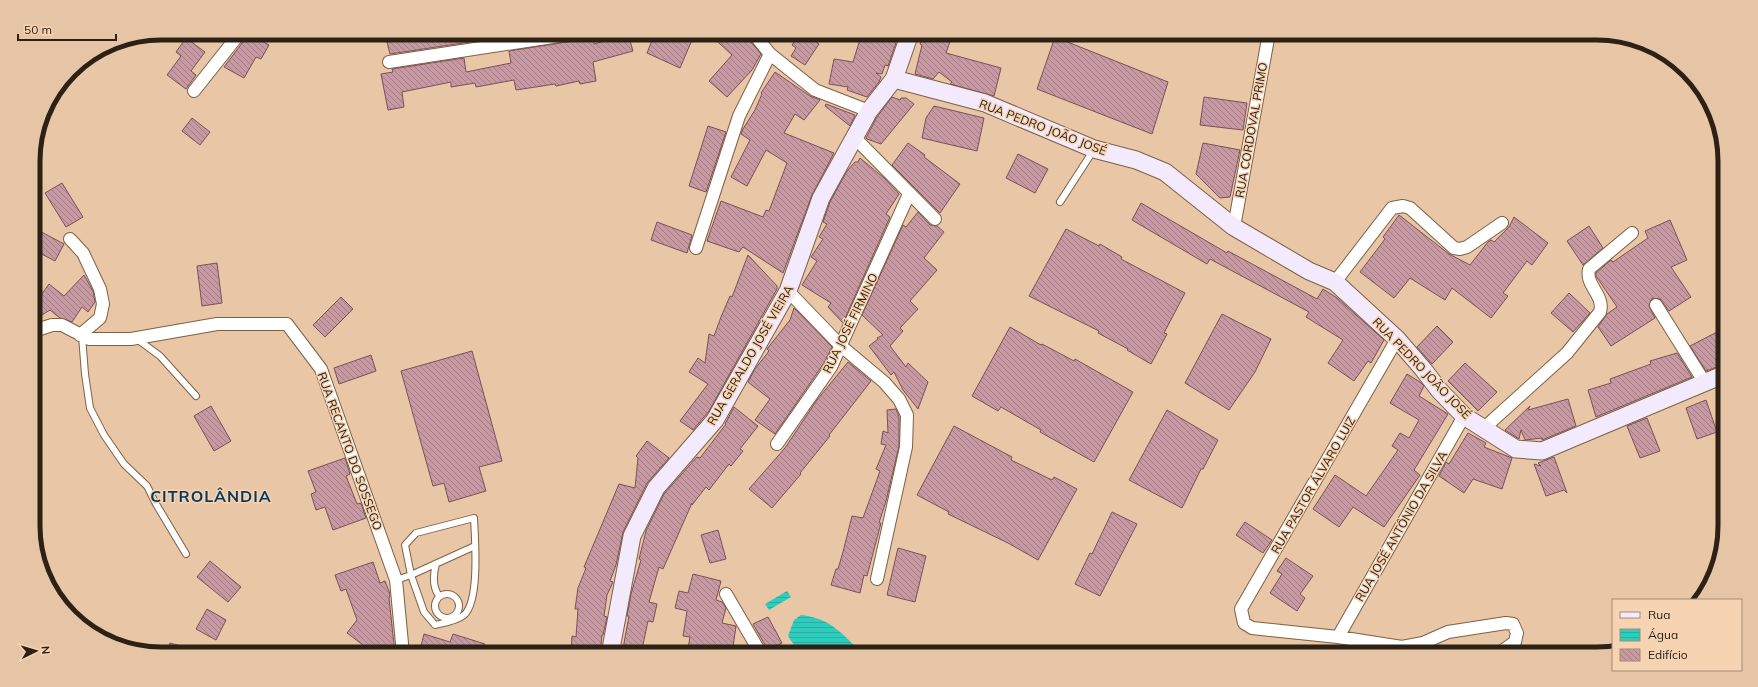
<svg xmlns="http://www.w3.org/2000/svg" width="1758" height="687" viewBox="0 0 1758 687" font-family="Mulish,sans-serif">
<defs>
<pattern id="water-rules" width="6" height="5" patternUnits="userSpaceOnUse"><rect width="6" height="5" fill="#2dccbd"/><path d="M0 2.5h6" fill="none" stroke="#28afa2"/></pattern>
<pattern id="building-back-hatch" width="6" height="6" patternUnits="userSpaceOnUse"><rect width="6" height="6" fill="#c899a3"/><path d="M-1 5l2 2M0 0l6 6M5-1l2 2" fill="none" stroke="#a37c84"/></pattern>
</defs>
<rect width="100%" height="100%" fill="#e8c6a6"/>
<!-- water -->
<path fill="url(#water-rules)" d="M787 591 791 597 769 610 765 604Z
M801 615C832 619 841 633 863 654H800L788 636 794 620Z"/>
<!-- building -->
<path fill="url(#building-back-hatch)" stroke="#7a505a" d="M217 33H230L224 41Z
M247 33 269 45 261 59 256 57 244 78 224 67 246 38Z
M436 33H529L390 54 387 42 405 39 406 41 437 35Z
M586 33H594V44L628 34 633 51 593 62 596 81 580 84 579 81 556 86 555 84 516 90 514 80 476 87 475 83 451 87V82L402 92 404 107 388 110 381 74 393 72 392 69 464 58 466 72 511 63 509 51 580 40 584 39Z
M655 33H695L680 68 647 53Z
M708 33H736L751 42 761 54 752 70 727 97 709 81 732 55Z
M800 33H803L819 44 805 65 791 56 796 48 792 45Z
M862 33 899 34 888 66 885 65 882 74 876 73 881 77 879 82 867 97 847 90 848 87 829 84 834 59 853 62Z
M924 33H953L946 53 1001 68 994 96 950 84 952 82 939 72 933 79 915 74 922 45 920 44Z
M1055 37 1168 82 1152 134 1037 89Z
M186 38 205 52 191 71 196 75 186 89 167 75 181 56 176 52Z
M775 72 810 96 820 100 804 120 795 114 784 133 834 153 812 195 783 273 743 247 739 252 707 241 721 201 763 217 766 210 769 211 787 163 766 150 747 186 731 177 750 140 741 134 743 129 755 110 762 94 761 93Z
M892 97 900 100 901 98H906L914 104 881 144 867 139 866 138 877 117Z
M1204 97 1247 103 1243 130 1200 125Z
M826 104 855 115 850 126 825 106Z
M934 106 984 118 977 151 922 138 926 118Z
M192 118 210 132 200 145 182 131Z
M708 126 726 132 706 192 689 186Z
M908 143 925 155 924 157 960 184 940 213 892 165Z
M1203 143 1240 150 1230 197 1220 198 1196 174Z
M1018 154 1048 169 1035 193 1006 178Z
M860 158 884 178 899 194 886 214 890 217 843 323 828 307 831 303 802 285 817 261 811 257 823 239 819 237 827 224 823 222 830 202 847 171 855 162H858Z
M62 183 83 217 66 227 45 193Z
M1141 203 1227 253 1228 251 1317 299 1323 289 1337 298 1384 340 1371 363 1368 361 1354 381 1328 363 1343 340 1306 317 1309 312 1210 259 1207 264 1132 220Z
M918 212 930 225 937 226 944 232 924 258 937 270 910 301 918 309 900 328 903 331 890 346 906 367 908 363 928 382 918 409 903 390 894 372 891 375 869 346 878 339 877 338 883 335 862 315 903 225 906 227Z
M1399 215 1449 254 1470 265 1488 242 1491 240 1494 242 1509 227 1514 217 1548 243 1532 265 1527 261 1503 293 1508 296 1491 318 1452 288 1445 300 1410 278 1394 298 1360 272 1385 239 1383 237Z
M1670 220 1687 260 1671 267 1691 297 1669 311 1660 299 1652 298 1649 306 1655 318 1611 346 1598 327 1607 314 1617 307 1596 276V273L1611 260 1613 262 1648 238 1645 231Z
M657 222 692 235 687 253 651 240Z
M1589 226 1603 248 1583 265 1567 241Z
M34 228 64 244 55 261 34 250Z
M1066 229 1099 246 1100 244 1122 257 1121 259 1185 293 1164 333 1167 334 1151 364 1127 350 1128 349 1098 333 1099 331 1029 296Z
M748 255 777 286V289L709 411 693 430 680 421 708 384 689 372 698 358 705 363 709 334 714 336 721 317 730 296 732 297Z
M217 263 222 303 202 306 197 266Z
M84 275 93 291 95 302 88 312 82 307 72 322 60 318 50 310 34 320V305L49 284 64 296Z
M1569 293 1590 313 1573 332 1551 313Z
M341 297 353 309 325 337 313 325Z
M794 308 832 347 824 363 775 434 755 420 770 399 748 382 755 369 769 351 767 349 790 320Z
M1222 314 1271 339 1255 372 1229 410 1185 383Z
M1437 326 1453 342 1432 364 1417 347Z
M1010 327 1041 345 1042 344 1074 361 1075 359 1133 392 1094 462 1040 432 1041 430 1001 407 998 411 972 396Z
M1719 331 1724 341 1725 364 1706 371 1690 346Z
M472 351 502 461 479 467 486 491 449 502 444 483 433 486 401 371Z
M1677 353 1692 377 1596 417 1588 390 1611 383 1610 379 1651 364 1650 361Z
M371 355 376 371 339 384 334 368Z
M848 362 871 381 829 435 830 436 800 473 801 474 772 508 749 489 785 448 817 400Z
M1465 363 1497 392 1478 411 1448 381Z
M1407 374 1420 382 1424 386 1419 396 1448 414 1414 470 1420 475 1384 527 1353 507 1339 527 1313 509 1335 475 1366 496 1398 450 1392 446 1400 433 1409 438 1419 420 1390 403Z
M1568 399 1576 426 1542 440V438L1525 440 1521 430 1519 439 1505 430 1530 406 1528 410Z
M1706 400 1717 432 1697 439 1686 408Z
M211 406 231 441 214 451 194 416Z
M734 407 758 426 740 449 743 451 731 466 729 464 709 490 706 487 692 505V503L663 569 659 567 649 602 657 604 653 622 648 621 641 654H622L629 616H627L631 594 641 560 639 559 646 531 664 494 697 457 700 458 726 424H725Z
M896 409 899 417V446L886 501 879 523H881L867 576 864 575 860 593 831 585 836 569H838L843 552 852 516 863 518 880 471 876 469 886 445 881 444 883 431 888 433 887 410Z
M1167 410 1218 440 1203 469H1201L1182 508 1129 480Z
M1647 418 1660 451 1640 458 1627 426Z
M954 426 1012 457 1011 460 1052 480 1054 477 1077 489 1038 560 1008 543 948 514 949 512 917 495Z
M1468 433 1486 443 1484 447 1512 458 1502 489 1473 479 1464 493 1439 476 1446 462 1449 464Z
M647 441 669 458 647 483 623 532 616 565 610 581 613 582 607 595 604 616 607 617 603 635H602L600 654H571L572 636 576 637 578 609H575L578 588 586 568 584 567 619 484 635 488 638 458 636 456Z
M1554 457 1567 493 1564 490 1546 496 1534 464 1541 466 1538 463Z
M345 458 350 474 346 476 357 504 361 503 366 518 333 530 325 507 316 510 311 494 316 492 308 471Z
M1112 512 1137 524 1100 596 1075 584 1090 553 1092 554Z
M1245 522 1272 540 1263 553 1236 535Z
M718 530 726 559 710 563 701 535Z
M898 548 926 556 915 602 887 595Z
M1286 558 1313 576 1300 594 1305 598 1297 611 1270 593 1282 574 1277 571Z
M210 561 241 587 228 602 197 577Z
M373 562 380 583 385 581 390 594 389 598 395 654H375L347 633 357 620 346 589 341 591 335 575Z
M693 574 721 581 716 600 722 602 726 608 722 623 736 626 732 654H687L690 637 683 636 687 611 675 608 679 591 688 593Z
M207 609 226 620 216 640 196 629Z
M768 617 782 643 768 650 753 624Z
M424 634 450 642 453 634 485 644 482 654H434L420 650Z
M170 643 200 651 199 654H167Z"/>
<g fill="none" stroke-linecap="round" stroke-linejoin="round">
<defs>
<path id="lane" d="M1060 202 1093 151
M82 336 85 374 90 408 104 435 124 464 147 486 156 504 186 554
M137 339 160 356 196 396
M474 518C475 539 480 601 464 615 457 621 444 623 435 625L424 612 411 575 405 545 416 533Z
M436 564C433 575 432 586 439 596
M396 580 411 575 475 546
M435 606a12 12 0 1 1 24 0a12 12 0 1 1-24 0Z"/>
<path id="street" d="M753 33 770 54 815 90 869 111
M389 62 579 33
M194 91 240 33
M854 137 935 219
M1234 227 1269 33
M70 239 83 253 100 289 103 304 100 318 80 335
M696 248 739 116 770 54
M1335 282 1392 208 1403 206 1410 208 1454 248 1460 249 1467 247 1502 223
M788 291 841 346 884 382 899 399 907 415 906 447 877 579
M1656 305 1705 383
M34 331 52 325H62L89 339H131L217 324H287L321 369 396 580 403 654
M1397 339 1241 609 1244 623 1252 628 1338 637 1402 647 1423 643 1448 632 1506 623 1513 624 1517 633 1515 642 1498 654
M1483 429 1567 353 1600 312C1605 295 1585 286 1589 269L1632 233
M777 444 831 367 909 194
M726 594 761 654
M1338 637 1464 416"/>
<path id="secondary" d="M894 79 985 103 1094 149 1136 160 1165 172 1234 227 1309 271 1335 282 1397 339 1423 369 1439 390 1464 416 1516 449 1542 451 1725 374
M610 654 632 536 656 488 715 420 788 291 821 198 869 111 894 79 910 33"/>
</defs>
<!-- lane casing -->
<use href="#lane" stroke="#7e6043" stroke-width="8"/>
<!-- street casing -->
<use href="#street" stroke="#7e6043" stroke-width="14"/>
<!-- secondary casing -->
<use href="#secondary" stroke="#7e6043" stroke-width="19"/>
<!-- lane -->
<use href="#lane" stroke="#fff" stroke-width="6"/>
<!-- street -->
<use href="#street" stroke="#fff" stroke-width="12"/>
<!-- secondary -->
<use href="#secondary" stroke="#f3ebfd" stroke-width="17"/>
</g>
<g text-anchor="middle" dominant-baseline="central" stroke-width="3" stroke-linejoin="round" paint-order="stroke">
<!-- street labels -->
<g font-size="12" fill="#2d2014" stroke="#f6d3b3">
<text transform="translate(1043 127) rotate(21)">RUA PEDRO JOÃO JOSÉ</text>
<text transform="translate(1251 130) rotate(-80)">RUA CORDOVAL PRIMO</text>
<text transform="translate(850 323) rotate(-64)">RUA JOSÉ FIRMINO</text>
<text transform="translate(750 355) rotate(-60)">RUA GERALDO JOSÉ VIEIRA</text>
<text transform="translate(1422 368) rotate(46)">RUA PEDRO JOÃO JOSÉ</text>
<text transform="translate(350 451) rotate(70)">RUA RECANTO DO SOSSEGO</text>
<text transform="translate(1313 485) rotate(-60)">RUA PASTOR ÁLVARO LUIZ</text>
<text transform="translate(1401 526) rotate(-60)">RUA JOSÉ ANTÔNIO DA SILVA</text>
</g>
<!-- district labels -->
<g font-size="16" font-weight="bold" letter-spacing="1" fill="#04395c" stroke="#f6d3b3">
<text x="211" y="496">CITROLÂNDIA</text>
</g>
</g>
<!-- crop -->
<path d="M0 0H1758V687H0ZM161 40H1597A121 121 0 0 1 1718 161V526A121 121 0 0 1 1597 647H161A121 121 0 0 1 40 526V161A121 121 0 0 1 161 40Z" fill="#e6c5a6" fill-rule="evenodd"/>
<path fill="none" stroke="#2d2014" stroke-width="5" d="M161 40H1597A121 121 0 0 1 1718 161V526A121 121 0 0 1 1597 647H161A121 121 0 0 1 40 526V161A121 121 0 0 1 161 40Z"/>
<!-- legend -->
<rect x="1612" y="599" width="130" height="72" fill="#f6d3b3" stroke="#a68b73"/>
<rect x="1620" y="612" width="20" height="6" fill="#f3ebfd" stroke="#a68b73"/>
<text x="1648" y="619" font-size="12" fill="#2d2014">Rua</text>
<rect x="1620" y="629" width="20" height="12" fill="url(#water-rules)" stroke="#a68b73"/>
<text x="1648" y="639" font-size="12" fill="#2d2014">Água</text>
<rect x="1620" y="649" width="20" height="12" fill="url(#building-back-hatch)" stroke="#a68b73"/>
<text x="1648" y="659" font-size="12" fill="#2d2014">Edifício</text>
<!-- north arrow -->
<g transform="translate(36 651) rotate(85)" stroke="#f6d3b3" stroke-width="3" paint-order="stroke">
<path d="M0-3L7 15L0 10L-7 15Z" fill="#2d2014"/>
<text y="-6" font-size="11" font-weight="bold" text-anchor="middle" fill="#2d2014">N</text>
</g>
<!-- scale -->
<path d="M18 34v6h98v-6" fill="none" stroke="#2d2014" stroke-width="2"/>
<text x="24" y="34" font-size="12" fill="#2d2014" stroke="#f6d3b3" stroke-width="3" paint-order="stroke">50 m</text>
</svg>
